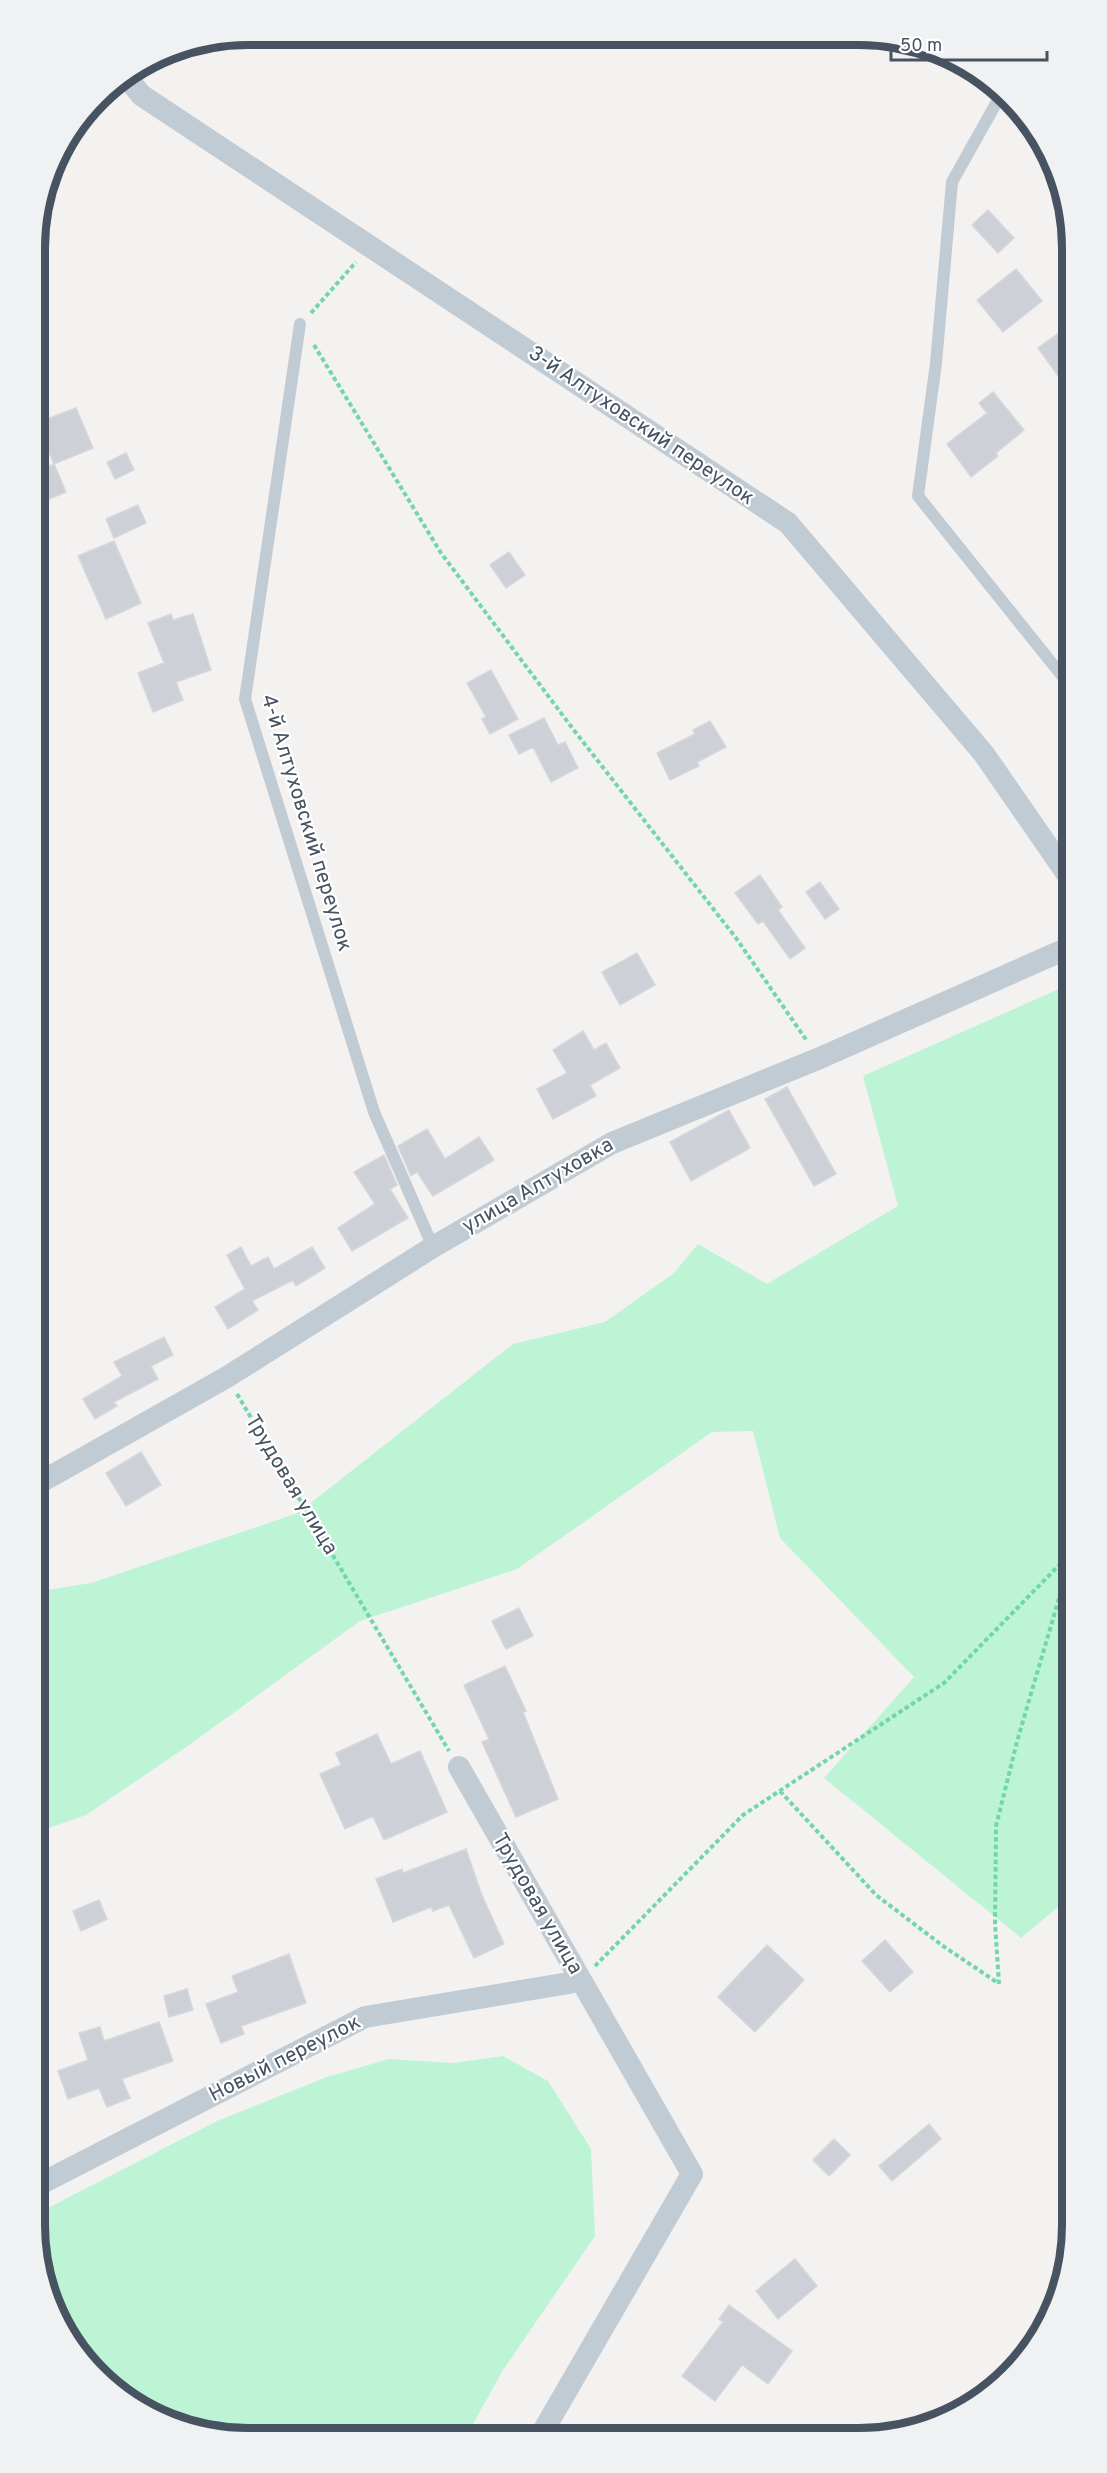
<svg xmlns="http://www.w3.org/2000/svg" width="1107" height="2473" viewBox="0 0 1107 2473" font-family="Overpass,sans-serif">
<rect width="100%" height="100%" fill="#f4f1f1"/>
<!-- green -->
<path fill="#bdf4d6" d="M1068 985 1071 1896 1021 1938 824 1778 914 1677 780 1538 753 1431 712 1432 517 1569 360 1621 189 1745 86 1815 40 1831V1591L91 1583 298 1513 513 1344 605 1322 674 1273 698 1244 767 1284 898 1206 863 1076Z
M503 2056 548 2081 591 2149 595 2236 503 2370 468 2433 207 2434 107 2385 70 2343 42 2280V2211L217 2121 327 2077 389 2059 453 2063Z"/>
<!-- building -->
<path fill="#cdd0d6" stroke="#d5d7dd" stroke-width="1.5" d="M988 210 1014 238 998 253 972 225Z
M1016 269 1042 301 1003 332 977 300Z
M1066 328V387L1038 348Z
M993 392 1024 430 996 453 998 456 971 477 947 444 987 413 979 403Z
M76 408 93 448 54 464 37 423Z
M126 453 134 470 115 479 107 462Z
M54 464 66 492 42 502 36 485V472Z
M138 505 146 523 114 538 106 519Z
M114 541 141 603 106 619 78 556Z
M509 552 525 575 506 588 490 565Z
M171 614 173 620 193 614 211 670 176 682 183 700 153 712 138 673 164 663 148 623Z
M491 670 518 719 490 734 482 719 486 717 467 683Z
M544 718 558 745 565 742 578 768 551 782 533 747 519 754 509 735Z
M710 721 726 747 697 762 699 766 670 780 657 753 695 734 693 730Z
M760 875 782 907 778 910 805 948 790 959 763 921 758 924 735 893Z
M820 882 839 909 825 919 806 892Z
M637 953 655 985 620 1005 602 972Z
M583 1031 594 1050 606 1043 620 1068 590 1085 596 1096 553 1119 537 1089 567 1073 553 1050Z
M787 1087 836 1174 814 1186 765 1099Z
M729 1110 750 1148 691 1181 670 1142Z
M427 1129 445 1159 479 1137 494 1160 433 1196 417 1172 411 1176 398 1146Z
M384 1155 397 1185 390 1189 408 1218 352 1251 338 1228 375 1204 354 1172Z
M241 1247 251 1266 268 1257 274 1269 312 1247 325 1268 296 1286 293 1280 252 1301 258 1310 228 1329 215 1307 245 1289 227 1255Z
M164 1337 173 1355 151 1366 158 1379 114 1402 117 1406 95 1419 83 1399 122 1376 114 1362Z
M141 1452 161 1485 126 1506 106 1473Z
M519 1608 533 1636 506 1649 492 1621Z
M505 1666 526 1711 523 1712 558 1799 516 1817 482 1742 489 1739 464 1685Z
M377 1734 391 1764 420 1751 447 1812 384 1840 373 1816 345 1829 320 1774 341 1765 336 1753Z
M466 1849 481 1893 504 1944 474 1958 449 1905 433 1911 431 1907 393 1922 376 1879 402 1869 403 1873Z
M99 1900 107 1919 81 1931 73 1911Z
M885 1940 913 1972 890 1992 862 1961Z
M767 1945 804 1980 755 2032 718 1997Z
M289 1954 306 2003 241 2026 244 2034 221 2043 206 2004 238 1992 232 1976Z
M187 1989 193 2010 169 2017 164 1996Z
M159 2022 173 2061 122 2079 130 2098 107 2107 99 2088 68 2099 58 2071 88 2060 79 2033 100 2027 104 2041Z
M929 2124 941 2139 892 2181 879 2166Z
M834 2139 850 2155 829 2176 813 2160Z
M795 2259 817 2286 778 2319 756 2291Z
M729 2305 792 2351 768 2384 742 2365 715 2401 682 2376 723 2322 719 2319Z"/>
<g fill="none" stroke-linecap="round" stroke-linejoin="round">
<!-- path -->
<path stroke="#71d6ab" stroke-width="4" stroke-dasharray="4.5 3" stroke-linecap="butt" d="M311 313 356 262
M314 345 441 553 573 729 736 938 807 1041
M237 1394 449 1751
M780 1791 876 1895 943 1946 998 1983
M595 1966 743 1815 944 1683 1070 1554
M999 1984 995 1923 996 1826 1018 1738 1070 1561"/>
<!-- lane -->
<path stroke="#c1cbd4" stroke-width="12" d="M1003 91 952 182 936 363 918 496 1067 682
M300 324 245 699 374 1112 433 1247"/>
<!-- street -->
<path stroke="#c1cbd4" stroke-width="22" d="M126 76 141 95 788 523 984 754 1067 874
M39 1483 227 1377 433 1247 612 1143 820 1058 1068 948
M459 1767 692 2174 542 2433
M42 2183 365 2017 581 1981"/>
</g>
<g text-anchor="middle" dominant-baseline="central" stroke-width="4.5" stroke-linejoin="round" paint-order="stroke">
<!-- street labels -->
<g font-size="21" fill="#475361" stroke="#fff">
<text transform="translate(641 426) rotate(34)">3-й Алтуховский переулок</text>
<text transform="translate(306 823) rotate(73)">4-й Алтуховский переулок</text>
<text transform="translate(538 1186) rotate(-30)">улица Алтуховка</text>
<text transform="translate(291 1485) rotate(59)">Трудовая улица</text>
<text transform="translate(537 1904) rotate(60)">Трудовая улица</text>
<text transform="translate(285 2059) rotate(-27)">Новый переулок</text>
</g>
</g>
<!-- crop -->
<path d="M0 0H1107V2473H0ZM248 45H859A203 203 0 0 1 1062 248V2225A203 203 0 0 1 859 2428H248A203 203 0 0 1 45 2225V248A203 203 0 0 1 248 45Z" fill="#f0f1f2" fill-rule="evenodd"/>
<path fill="none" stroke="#475361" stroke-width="8" d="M248 45H859A203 203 0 0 1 1062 248V2225A203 203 0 0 1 859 2428H248A203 203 0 0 1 45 2225V248A203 203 0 0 1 248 45Z"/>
<!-- scale -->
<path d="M891 51v9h156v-9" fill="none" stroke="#475361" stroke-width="3"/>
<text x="900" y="51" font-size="18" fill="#475361" stroke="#ffffff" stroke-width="4.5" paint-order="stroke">50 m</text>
</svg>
